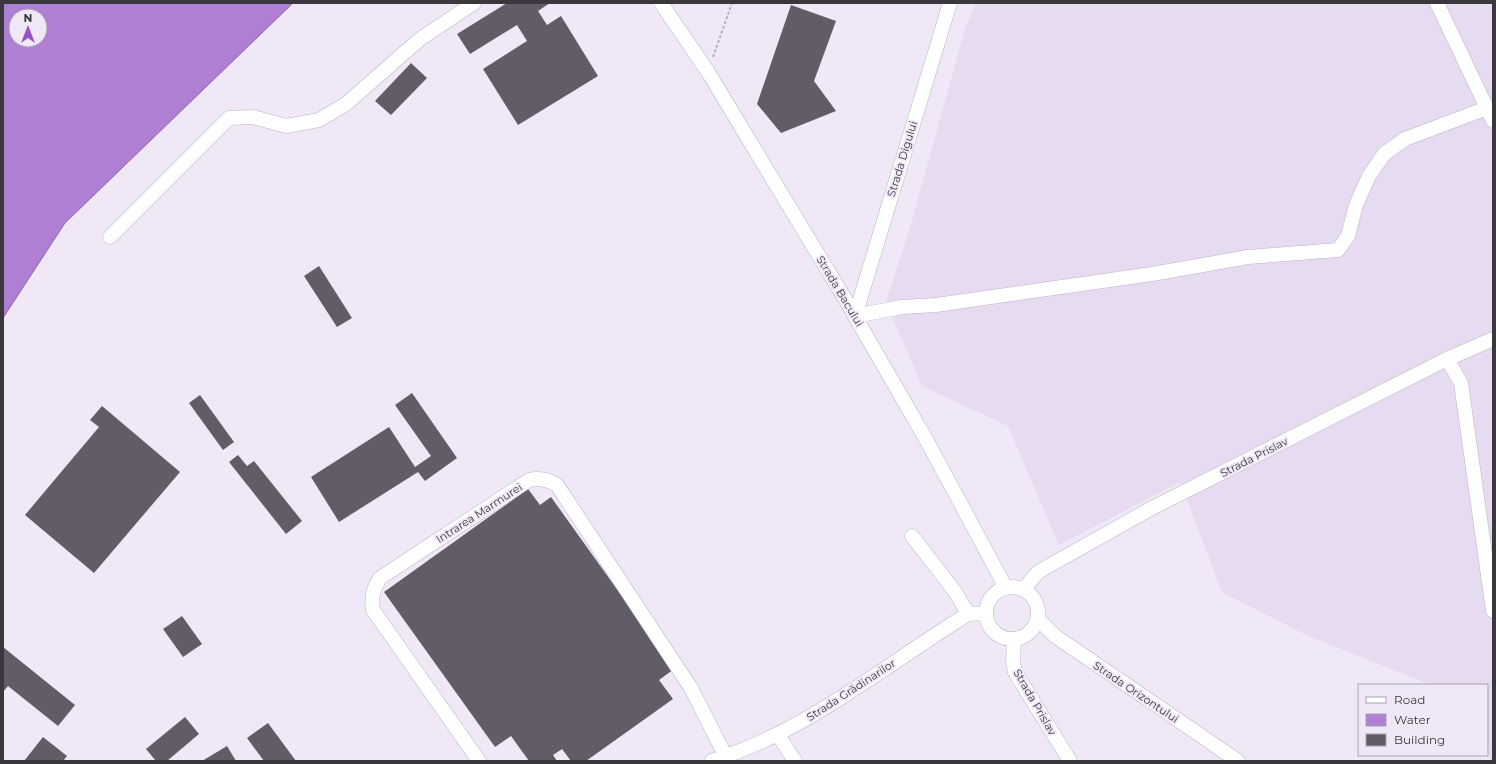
<svg xmlns="http://www.w3.org/2000/svg" width="1496" height="764" viewBox="0 0 1496 764" font-family="Montserrat,sans-serif">
<rect width="100%" height="100%" fill="#f0e8f7"/>
<!-- built -->
<path fill="#e6dbf0" d="M976 3H1493V761H1490L1487 734V685H1431L1304 634 1222 592 1180 482 1059 545 1008 426 922 386 886 302 911 224 965 29Z"/>
<!-- water -->
<path fill="#af7fd3" stroke="#8c69a6" fill-rule="evenodd" d="M3 3H293L65 223 3 318ZM16 16H40V40H16Z"/>
<!-- building -->
<path fill="#625b68" d="M507 3H550L538 11 547 25 561 16 598 76 518 125 483 69 527 41 517 25 470 54 457 34Z
M791 5 836 21 814 81 836 111 781 133 757 104Z
M411 63 427 78 391 115 375 101Z
M319 266 352 318 337 327 304 276Z
M412 393 457 458 425 481 418 472 339 522 311 477 389 427 415 467 431 456 395 405Z
M200 395 234 442 223 450 189 403Z
M102 406 180 472 94 573 25 515 99 427 90 420Z
M238 455 247 466 254 461 302 521 286 534 229 462Z
M528 489 540 505 551 497 674 669 659 680 673 699 586 761H571L562 749 553 755 557 761H529L511 736 495 747 384 592Z
M182 616 202 644 183 657 163 629Z
M3 647 75 705 58 726 8 686 3 692Z
M185 717 199 734 167 761H156L146 749Z
M268 723 296 761H264L247 738Z
M43 737 67 756 63 761H24Z
M227 746 236 761H202Z"/>
<g fill="none" stroke-linecap="round" stroke-linejoin="round">
<defs>
<path id="minor" d="M661 3 708 72 845 299 927 441 1006 588
M1437 3 1493 121
M110 237 229 118 253 117 286 126 319 120 346 104 420 39 474 3
M855 316 902 307 936 305 1152 274 1248 257 1338 250 1348 236 1356 205 1369 176 1384 154 1405 139 1487 108
M855 316 950 3
M1447 359 1461 383 1493 611
M912 536 956 593 968 614
M986 613a26 26 0 1 1 52 0a26 26 0 1 1-52 0Z
M1024 589 1038 572 1152 508 1447 359 1493 339
M1038 619 1055 636 1238 761
M1014 640 1013 662 1015 672 1070 761
M778 735 795 761
M479 761 373 610C371 597 373 589 380 578L529 480C539 478 548 479 557 485L691 688 726 757
M712 761C807 731 884 666 968 614L986 613"/>
</defs>
<!-- minor casing -->
<use href="#minor" stroke="#bbb3c2" stroke-width="15"/>
<!-- path -->
<path stroke="#b9b2be" stroke-width="2" stroke-dasharray="3 2" stroke-linecap="butt" d="M713 57 732 3"/>
<!-- minor -->
<use href="#minor" stroke="#fff" stroke-width="14"/>
</g>
<g text-anchor="middle" dominant-baseline="central" stroke-width="4" stroke-linejoin="round" paint-order="stroke">
<!-- street labels -->
<g font-size="11" fill="#3a373d" stroke="#f0e8f7">
<text transform="translate(902 159) rotate(-73)">Strada Digului</text>
<text transform="translate(840 291) rotate(59)">Strada Bacului</text>
<text transform="translate(1254 457) rotate(-27)">Strada Prislav</text>
<text transform="translate(479 513) rotate(-33)">Intrarea Marmurei</text>
<text transform="translate(851 690) rotate(-33)">Strada Grădinarilor</text>
<text transform="translate(1136 692) rotate(34)">Strada Orizontului</text>
<text transform="translate(1035 702) rotate(60)">Strada Prislav</text>
</g>
</g>
<!-- border -->
<rect width="1496" height="764" fill="none" stroke="#3a373d" stroke-width="8"/>
<!-- legend -->
<rect x="1358" y="684" width="130" height="72" fill="#f0e8f7" stroke="#a7a1ad"/>
<rect x="1366" y="697" width="20" height="6" fill="#ffffff" stroke="#a7a1ad"/>
<text x="1394" y="704" font-size="12" fill="#3a373d">Road</text>
<rect x="1366" y="714" width="20" height="12" fill="#af7fd3" stroke="#a7a1ad"/>
<text x="1394" y="724" font-size="12" fill="#3a373d">Water</text>
<rect x="1366" y="734" width="20" height="12" fill="#625b68" stroke="#a7a1ad"/>
<text x="1394" y="744" font-size="12" fill="#3a373d">Building</text>
<!-- north arrow -->
<g transform="translate(28 28)"><circle r="19" fill="#f0e8f7" stroke="#a7a1ad"/>
<path d="M0-3L7 15L0 10L-7 15Z" fill="#9752c6"/>
<text y="-6" font-size="11" font-weight="bold" text-anchor="middle" fill="#3a373d">N</text>
</g>
</svg>
